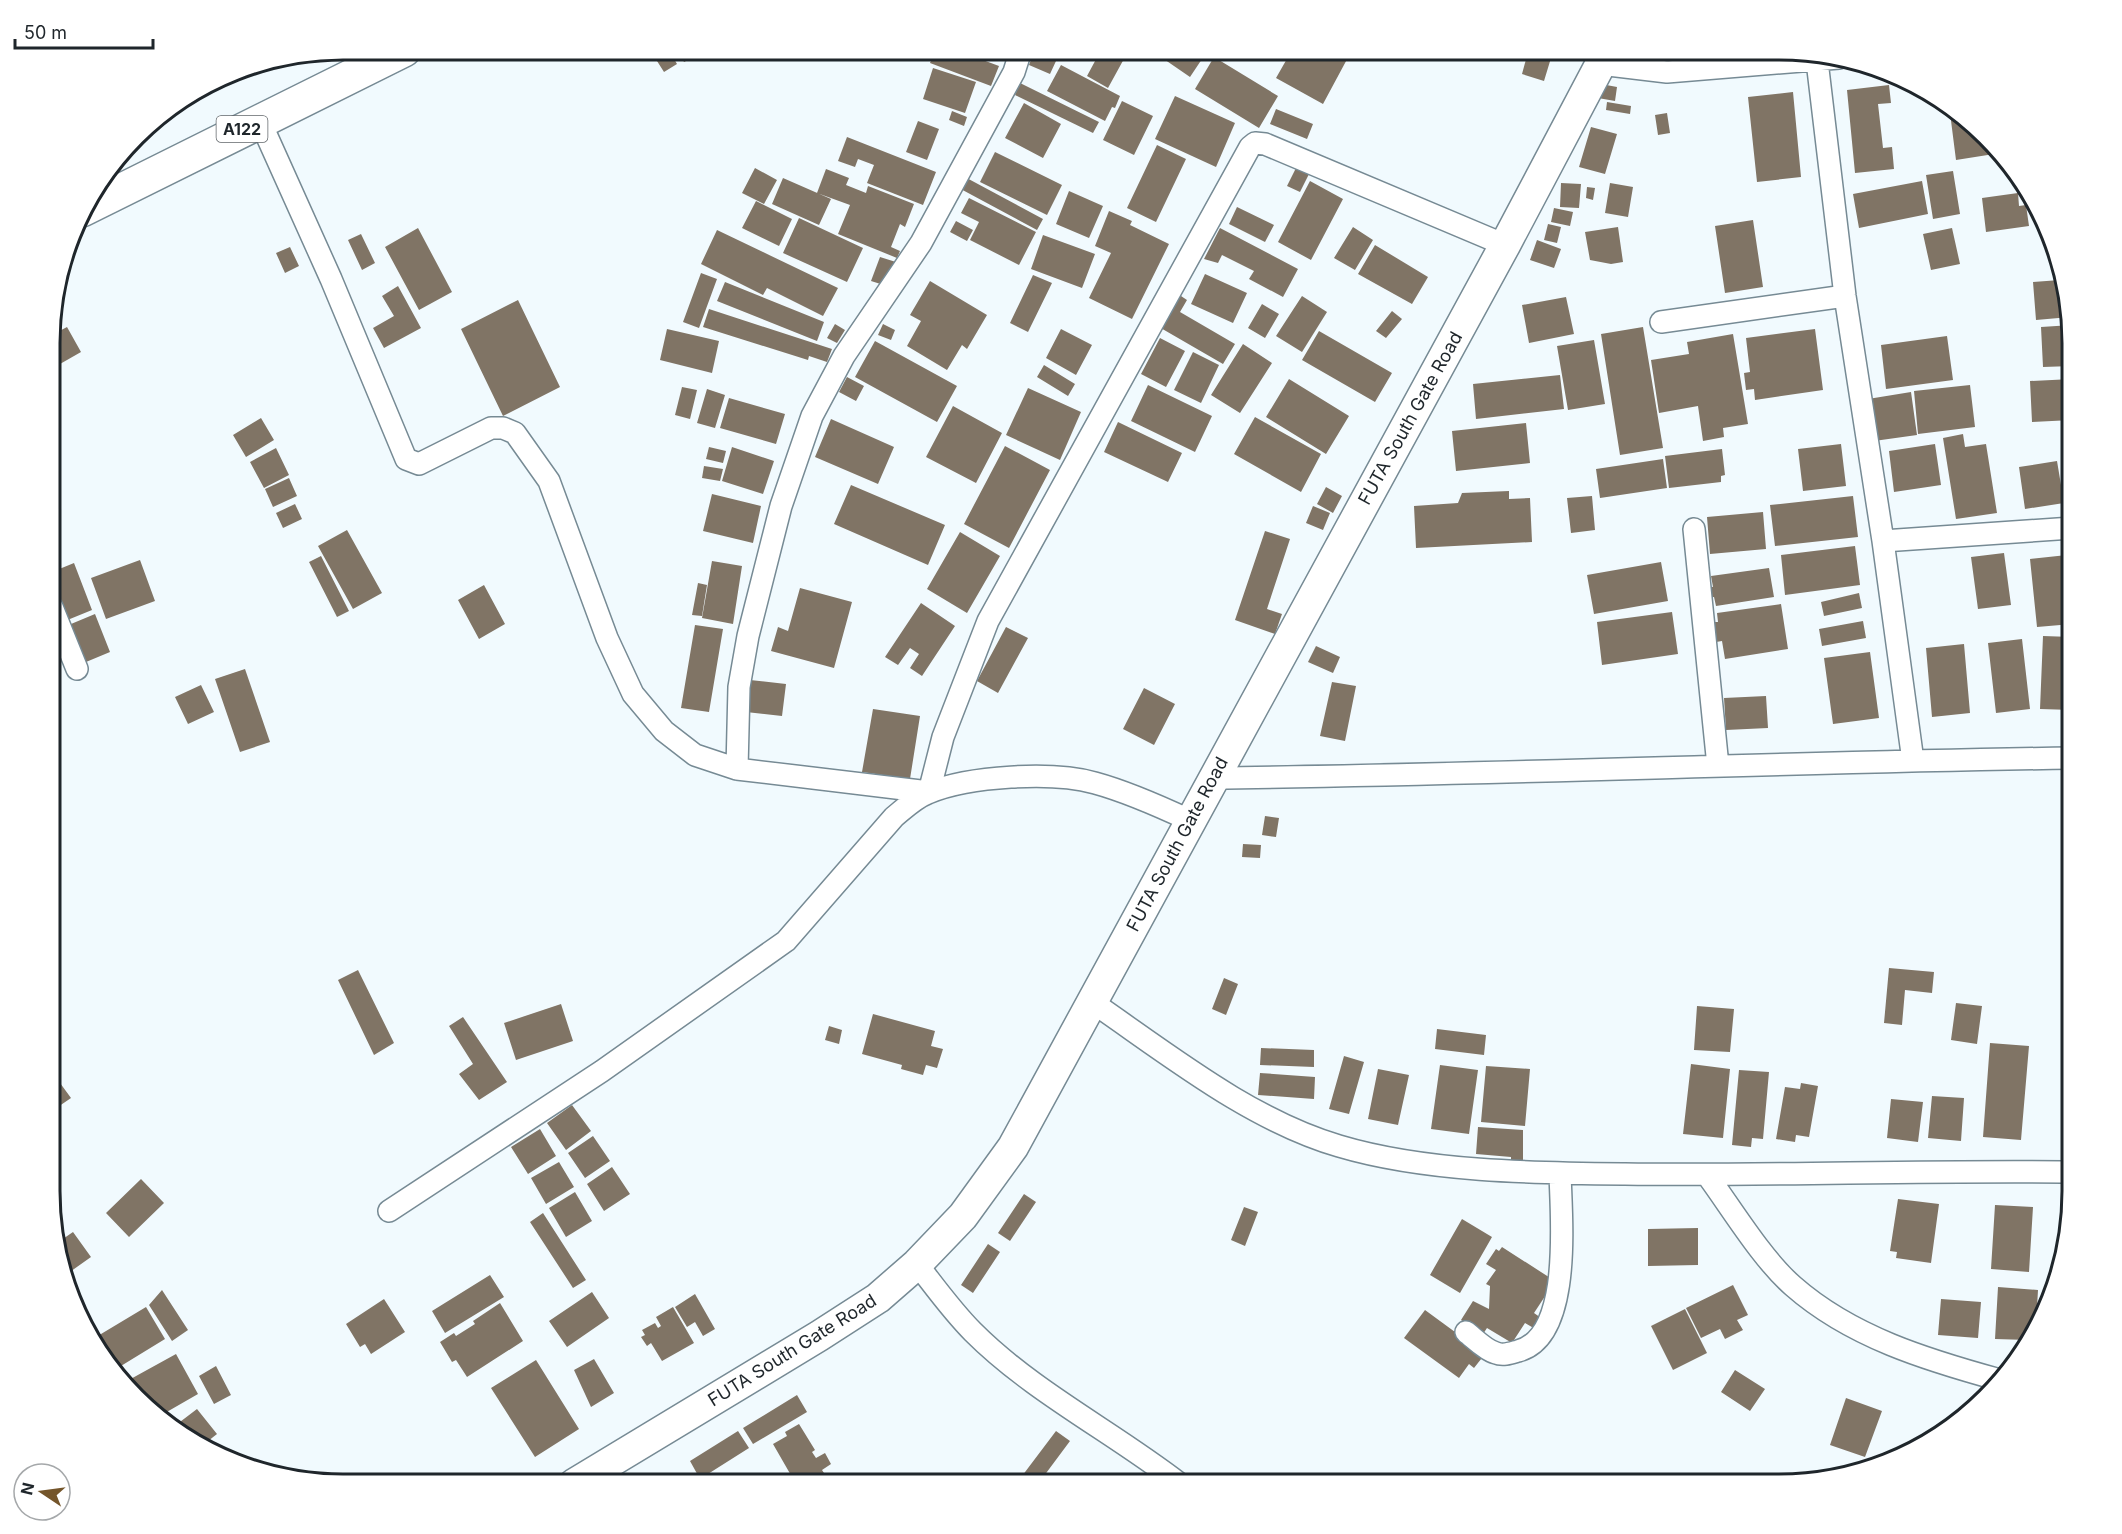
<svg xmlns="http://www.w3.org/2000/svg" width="2122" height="1534" viewBox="0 0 2122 1534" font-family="Inter,sans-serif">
<rect width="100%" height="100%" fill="#f1fafe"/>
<!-- building -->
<path fill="#807465" d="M650 50H669L677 64 664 72Z
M678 50H708L684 62Z
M840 50H865L858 60Z
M930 50H956L999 66 991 86 930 63 934 53H929Z
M1101 50H1112L1125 57 1108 88 1087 76Z
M1135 50H1157L1150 60Z
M1161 50H1208L1190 77 1158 55Z
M1292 50H1352L1323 104 1276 78Z
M1631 50H1657L1651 63 1630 53Z
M1034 52 1056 61 1050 74 1029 65Z
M1528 52 1551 58 1544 81 1522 74Z
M1214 57 1278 96 1259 128 1195 89Z
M1061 65 1120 96 1115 108 1112 107 1105 121 1047 91Z
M933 68 976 82 965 113 923 99Z
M1020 83 1099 122 1093 133 1015 95Z
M1601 84 1617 87 1615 101 1598 98Z
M1889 85 1891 103 1878 104 1883 148 1892 147 1894 169 1855 173 1847 90Z
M1793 92 1801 177 1757 182 1748 97Z
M1175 96 1235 123 1216 167 1155 139Z
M1122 101 1153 116 1134 155 1103 140Z
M1607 102 1631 106 1630 114 1606 110Z
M1024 103 1061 124 1043 158 1005 138Z
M1949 105 1958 110 1994 154 1956 160Z
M1276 109 1313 124 1307 139 1270 124Z
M952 111 967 117 964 126 949 120Z
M1667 113 1670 133 1658 135 1655 115Z
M918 121 939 129 927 160 906 152Z
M1591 127 1617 134 1605 174 1579 167Z
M847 137 936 172 923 205 867 183 874 165 858 159 855 167 838 161Z
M1157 145 1186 159 1156 222 1127 208Z
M995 152 1062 185 1047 215 980 182Z
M1297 166 1310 172 1300 192 1287 186Z
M755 168 777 180 764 204 742 193Z
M826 169 849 178 846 185 866 193 868 186 914 204 905 227 900 224 891 247 900 251 897 258 838 234 850 205 817 193Z
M1953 171 1960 214 1933 219 1926 175Z
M963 176 1043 219 1037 230 957 187Z
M783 178 831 199 819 225 772 204Z
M1310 181 1343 199 1311 260 1278 242Z
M1922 181 1928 214 1859 228 1853 194Z
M1561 183 1581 184 1579 208 1560 207Z
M1610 183 1633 187 1628 217 1605 213Z
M1587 187 1595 188 1593 200 1586 198Z
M1069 191 1103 206 1089 238 1056 224Z
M2018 193 2019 206 2026 205 2029 226 1986 232 1982 198Z
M969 198 1036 232 1019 265 970 240 979 222 961 213Z
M756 201 792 219 779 246 742 228Z
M1237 207 1274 225 1265 242 1229 224Z
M1554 208 1573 212 1570 226 1551 222Z
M1109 211 1132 221 1130 225 1169 244 1132 319 1089 298 1111 253 1095 246Z
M799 218 863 248 847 282 783 253Z
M1753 220 1763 287 1725 293 1715 226Z
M956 221 973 230 967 241 950 232Z
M1548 224 1561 227 1557 243 1544 240Z
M1353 227 1373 240 1355 270 1334 258Z
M1618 227 1623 262 1611 264 1590 260 1585 232Z
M418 228 452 292 419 310 385 247Z
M1220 228 1298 269 1283 297 1249 279 1254 271 1222 255 1218 263 1204 259Z
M1952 228 1960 264 1931 270 1923 234Z
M717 230 838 288 823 316 767 288 763 295 701 264Z
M361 234 375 263 362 270 348 240Z
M1043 235 1095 254 1082 288 1031 269Z
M1537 240 1561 249 1554 268 1530 260Z
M1375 245 1428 277 1412 304 1358 274Z
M290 247 299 266 285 273 276 253Z
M880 257 899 263 890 287 871 281Z
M701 273 717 279 699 328 683 322Z
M1205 274 1247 293 1233 323 1191 304Z
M1033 275 1052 283 1028 332 1010 323Z
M2060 280 2070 317 2036 320 2033 282Z
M930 281 987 315 967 349 962 345 947 370 907 346 921 321 910 315Z
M725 282 824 322 817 341 717 301Z
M398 286 421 328 384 348 373 328 394 316 382 296Z
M1178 294 1187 300 1180 312 1235 344 1223 364 1159 327Z
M1302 296 1327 312 1302 352 1276 336Z
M1566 297 1574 334 1529 343 1522 305Z
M518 300 560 387 503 416 461 329Z
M1262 304 1279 314 1265 338 1248 328Z
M709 309 832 349 827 362 809 356 808 360 703 327Z
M1392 311 1402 319 1386 338 1376 331Z
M835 324 845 330 837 343 827 338Z
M883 324 895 330 891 340 878 335Z
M2072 325V366L2043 367 2041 327Z
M67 327 81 352 60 364 52 350V335Z
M1643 327 1663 448 1620 455 1601 334Z
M667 329 719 341 712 373 660 360Z
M1061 329 1092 345 1076 375 1046 358Z
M1815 329 1823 390 1755 400 1754 389 1746 390 1744 373 1750 372 1746 338Z
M1319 331 1392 373 1375 402 1302 360Z
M1733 334 1748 424 1723 428 1724 437 1703 441 1698 406 1659 413 1651 360 1689 354 1687 342Z
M1947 336 1953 380 1886 389 1881 345Z
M1160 338 1185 351 1166 387 1141 374Z
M1594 340 1605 404 1568 410 1557 346Z
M875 341 957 386 937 422 855 377Z
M1243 344 1272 363 1240 413 1211 395Z
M1193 352 1219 365 1201 403 1174 390Z
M1044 365 1075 384 1068 396 1037 377Z
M1560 375 1564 409 1476 419 1473 384Z
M847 377 864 386 856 401 839 392Z
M1289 379 1349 416 1326 454 1266 417Z
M2072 379V420L2032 422 2030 381Z
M1148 385 1212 416 1195 452 1131 421Z
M1970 385 1975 427 1918 434 1914 391Z
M682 387 697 390 690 419 675 415Z
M1028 388 1081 412 1060 460 1006 435Z
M707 389 725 395 715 428 697 423Z
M1911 392 1917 435 1874 441 1868 399Z
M729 398 785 414 776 444 720 428Z
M953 406 1002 433 976 483 926 457Z
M1255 417 1321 454 1301 492 1234 454Z
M261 418 274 440 246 457 233 435Z
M831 419 894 447 878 484 815 457Z
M1118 422 1182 453 1168 482 1104 452Z
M1526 423 1530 463 1456 471 1452 431Z
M1963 434 1965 447 1986 444 1997 513 1956 519 1943 438Z
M1841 444 1846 486 1803 491 1798 449Z
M1935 444 1941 485 1894 492 1889 451Z
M1005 446 1050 470 1009 548 964 524Z
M709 447 726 451 723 463 706 459Z
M732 447 774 461 763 494 722 481Z
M276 448 289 475 264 488 250 462Z
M1722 449 1725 475 1721 476V482L1669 488 1665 456Z
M1663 459 1667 488 1600 498 1596 469Z
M2057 461 2064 503 2025 509 2019 467Z
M704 466 723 469 720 481 702 478Z
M289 478 297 496 273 507 265 489Z
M851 485 945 525 928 565 834 524Z
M1326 487 1342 496 1333 513 1317 504Z
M1509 491V499L1530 498 1532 542 1416 548 1414 506 1458 503 1462 493Z
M712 494 761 506 753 543 703 531Z
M1592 496 1595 530 1571 533 1567 498Z
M1853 496 1858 537 1775 546 1770 505Z
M295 504 302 519 283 528 276 513Z
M1313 506 1330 513 1323 530 1306 523Z
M1763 512 1766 549 1710 554 1707 517Z
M347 530 382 593 353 609 318 546Z
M1265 531 1290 539 1267 609 1282 614 1275 634 1235 620Z
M960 532 1000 556 967 613 927 589Z
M1855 546 1860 585 1785 595 1781 555Z
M2004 553 2011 605 1978 609 1971 557Z
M2067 555 2072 624 2037 627 2030 559Z
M321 556 349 611 337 617 309 562Z
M140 560 155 601 106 619 91 578Z
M712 561 742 566 733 624 702 618Z
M1661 562 1668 601 1594 614 1587 575Z
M74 563 92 610 65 621 52 587V572Z
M1769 568 1774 597 1716 606 1714 597 1708 598 1706 586 1713 587 1711 576Z
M698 583 707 585 702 616 692 615Z
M484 585 505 624 479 639 458 600Z
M800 588 852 602 834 668 771 651 778 627 788 631Z
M1859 593 1862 608 1824 616 1821 602Z
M921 603 955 626 922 676 910 668 919 654 910 648 898 665 885 657Z
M1781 604 1788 649 1725 659 1722 641 1716 642 1713 622H1718L1717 613Z
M1672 612 1678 654 1602 665 1597 622Z
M95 614 110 652 86 662 71 624Z
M1863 621 1866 638 1822 646 1819 629Z
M695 625 723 629 709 712 681 708Z
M1006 627 1028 638 998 693 977 681Z
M2043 636 2072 637V710L2040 709Z
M2022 639 2030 709 1996 713 1988 643Z
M1964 644 1970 713 1932 717 1926 648Z
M1316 646 1340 657 1333 673 1308 662Z
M1870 652 1879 718 1833 724 1824 658Z
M245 669 270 742 240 752 215 679Z
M750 680 786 684 782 716 746 712Z
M1332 682 1356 686 1345 741 1320 736Z
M201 685 214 712 188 724 175 697Z
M1144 688 1175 704 1154 745 1123 729Z
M1766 696 1768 728 1726 730 1724 698Z
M873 709 920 716 910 779 862 772Z
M1265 816 1279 818 1276 837 1262 835Z
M1243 844 1261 845 1260 858 1242 857Z
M1889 968 1934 972 1932 993 1905 990 1902 1025 1884 1023Z
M358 970 394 1043 374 1055 338 980Z
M1224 978 1238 984 1226 1015 1212 1009Z
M1956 1003 1982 1006 1977 1044 1951 1040Z
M561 1004 573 1041 516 1060 504 1023Z
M1697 1006 1734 1009 1730 1052 1694 1050Z
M873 1014 935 1031 931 1046 943 1049 937 1068 926 1065 923 1075 901 1069 902 1065 862 1054Z
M463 1017 507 1082 479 1100 459 1074 473 1064 449 1026Z
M829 1026 842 1030 839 1044 825 1040Z
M1437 1029 1486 1035 1484 1055 1435 1049Z
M1990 1043 2029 1046 2021 1140 1983 1137Z
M1261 1048 1314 1050V1067L1260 1065Z
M1344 1056 1364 1062 1349 1114 1329 1109Z
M1691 1064 1730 1069 1723 1138 1683 1134Z
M1440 1065 1478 1070 1469 1134 1431 1129Z
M1486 1066 1530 1069 1525 1126 1481 1122Z
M1378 1069 1409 1075 1398 1125 1368 1119Z
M1739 1070 1769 1072 1763 1139 1752 1138 1751 1147 1732 1145Z
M52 1072 71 1098 52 1111Z
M1260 1073 1315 1077 1314 1099 1258 1095Z
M1801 1083 1818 1086 1809 1137 1796 1135 1795 1142 1776 1139 1785 1087 1800 1089Z
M1932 1096 1964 1098 1961 1141 1928 1138Z
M1891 1099 1923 1102 1918 1142 1887 1138Z
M572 1105 591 1131 566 1150 547 1123Z
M1478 1127 1523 1130V1161L1511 1160V1157L1476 1154Z
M540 1129 556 1156 528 1174 511 1147Z
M593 1136 610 1161 585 1178 568 1153Z
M559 1162 574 1187 546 1204 531 1178Z
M612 1167 630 1194 604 1211 587 1184Z
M141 1179 164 1203 129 1237 106 1213Z
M575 1192 592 1221 566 1237 549 1208Z
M1024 1194 1036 1202 1010 1241 998 1233Z
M1898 1199 1939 1204 1931 1263 1896 1258 1897 1252 1890 1251Z
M1995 1205 2033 1207 2029 1272 1991 1269Z
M1244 1207 1258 1212 1245 1246 1231 1240Z
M543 1213 586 1280 573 1288 530 1222Z
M1462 1219 1492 1237 1460 1293 1430 1275Z
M1698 1228V1265L1648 1266V1229Z
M73 1232 91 1257 67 1274 57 1243Z
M988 1244 1000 1252 973 1293 961 1285Z
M1502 1247 1555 1281 1534 1313 1544 1320 1537 1330 1525 1323 1512 1343 1487 1328 1483 1334 1461 1320 1473 1301 1489 1309 1490 1286 1486 1284 1496 1270 1486 1264 1496 1249 1499 1251Z
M490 1275 504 1297 445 1333 432 1311Z
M1733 1285 1748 1315 1737 1320 1743 1330 1725 1339 1720 1329 1701 1338 1686 1308Z
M1998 1287 2038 1290 2036 1325 2028 1340 1995 1339Z
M162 1290 188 1330 172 1341 149 1305Z
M592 1292 609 1318 567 1347 549 1321Z
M695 1294 715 1329 703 1336 695 1322 687 1327 675 1307Z
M384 1299 405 1332 371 1354 365 1344 360 1347 346 1324Z
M1941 1299 1981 1302 1978 1338 1938 1335Z
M500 1303 523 1341 467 1377 456 1360 452 1362 440 1342 454 1333 456 1336 475 1324 473 1321Z
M146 1307 165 1339 116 1369 91 1340Z
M673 1307 694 1343 662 1361 651 1343 647 1346 641 1337 645 1335 642 1330 655 1323 658 1328 661 1326 656 1317Z
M1685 1309 1707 1353 1673 1370 1651 1326Z
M1425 1310 1485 1354 1474 1368 1469 1364 1459 1378 1404 1338Z
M176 1354 198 1394 158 1417 127 1381Z
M594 1359 614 1393 591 1407 574 1370Z
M536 1360 579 1429 535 1457 491 1388Z
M216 1366 231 1395 214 1404 199 1376Z
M1735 1370 1765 1389 1750 1411 1721 1392Z
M797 1395 807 1412 753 1444 743 1428Z
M1846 1398 1882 1411 1865 1457 1830 1445Z
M197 1409 217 1434 203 1445 172 1428Z
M799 1424 815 1450 812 1452 816 1458 825 1453 831 1464 822 1470 826 1476 830 1473 837 1484H796L773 1444 787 1436 785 1432Z
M738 1431 749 1448 700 1479 690 1461Z
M1056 1431 1070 1441 1038 1484H1016Z
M910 1479 911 1484H883V1483Z"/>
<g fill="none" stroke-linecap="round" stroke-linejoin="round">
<defs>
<path id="minor" d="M1817 61 1845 296 1883 541 1913 761
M1600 64 1667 72 1839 58
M260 121 331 279 406 459 419 464 491 428H503L515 433 549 481 607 638 633 694 664 731 695 755 737 769 929 792
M1661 322 1845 296
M1694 529 1718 766
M1883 541 2072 528
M52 607 77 669
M737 769 739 687 748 636 781 506 812 416 844 356 921 243 1014 72 1021 50
M1213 778C1499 775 1785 762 2072 758
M929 792 943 737 988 621 1250 147 1255 143 1265 144 1505 245
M1092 1002C1168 1054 1250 1120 1339 1146 1426 1172 1535 1173 1625 1174 1774 1176 1923 1170 2072 1172
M1707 1175C1732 1209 1762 1259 1793 1286 1851 1337 1927 1360 2000 1380
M389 1211 602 1071 786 941 894 817C905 808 915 798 928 793 969 776 1052 771 1095 783 1128 792 1159 806 1189 820
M917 1264C935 1287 952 1311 973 1332 1033 1392 1113 1432 1180 1484
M1466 1332C1474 1338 1485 1350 1496 1353 1503 1356 1511 1353 1518 1351 1573 1337 1561 1216 1560 1173"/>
<path id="secondary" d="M574 1484 819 1336 878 1298 917 1264 963 1216 1013 1147 1505 245 1608 50"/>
<path id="trunk" d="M82 210 404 50"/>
</defs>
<!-- minor casing -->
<use href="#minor" stroke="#768a94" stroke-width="24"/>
<!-- secondary casing -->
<use href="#secondary" stroke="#768a94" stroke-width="33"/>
<!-- trunk casing -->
<use href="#trunk" stroke="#768a94" stroke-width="36"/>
<!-- minor -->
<use href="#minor" stroke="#fff" stroke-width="21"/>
<!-- secondary -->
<use href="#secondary" stroke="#fff" stroke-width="30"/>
<!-- trunk -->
<use href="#trunk" stroke="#fff" stroke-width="33"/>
</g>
<g text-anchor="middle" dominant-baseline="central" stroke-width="4.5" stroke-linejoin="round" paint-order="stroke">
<!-- shield labels -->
<rect fill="#fff" stroke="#62676b" stroke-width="1.5" x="216.5" y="116" width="51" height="26" rx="4.5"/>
<g font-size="16" font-weight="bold" fill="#1f262b">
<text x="242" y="129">A122</text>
</g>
<!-- street labels -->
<g font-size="18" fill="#1f262b" stroke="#fff">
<text transform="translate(1410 418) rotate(-61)">FUTA South Gate Road</text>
<text transform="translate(1177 844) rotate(-62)">FUTA South Gate Road</text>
<text transform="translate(792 1350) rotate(-32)">FUTA South Gate Road</text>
</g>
</g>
<!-- crop -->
<path d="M0 0H2122V1534H0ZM343 60H1779A283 283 0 0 1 2062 343V1191A283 283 0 0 1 1779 1474H343A283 283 0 0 1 60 1191V343A283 283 0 0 1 343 60Z" fill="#fff" fill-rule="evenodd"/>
<path fill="none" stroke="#1f262b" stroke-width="3" d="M343 60H1779A283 283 0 0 1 2062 343V1191A283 283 0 0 1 1779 1474H343A283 283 0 0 1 60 1191V343A283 283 0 0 1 343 60Z"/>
<!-- north arrow -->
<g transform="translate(42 1492) rotate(283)"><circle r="28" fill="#ffffff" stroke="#a5a8aa" stroke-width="1.5"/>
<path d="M0-4.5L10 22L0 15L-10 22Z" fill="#74552a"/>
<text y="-9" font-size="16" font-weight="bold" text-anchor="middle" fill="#1f262b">N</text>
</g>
<!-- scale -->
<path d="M15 39v9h138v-9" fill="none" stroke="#1f262b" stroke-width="3"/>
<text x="24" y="39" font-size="18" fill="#1f262b" stroke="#ffffff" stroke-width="4.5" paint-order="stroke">50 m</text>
</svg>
